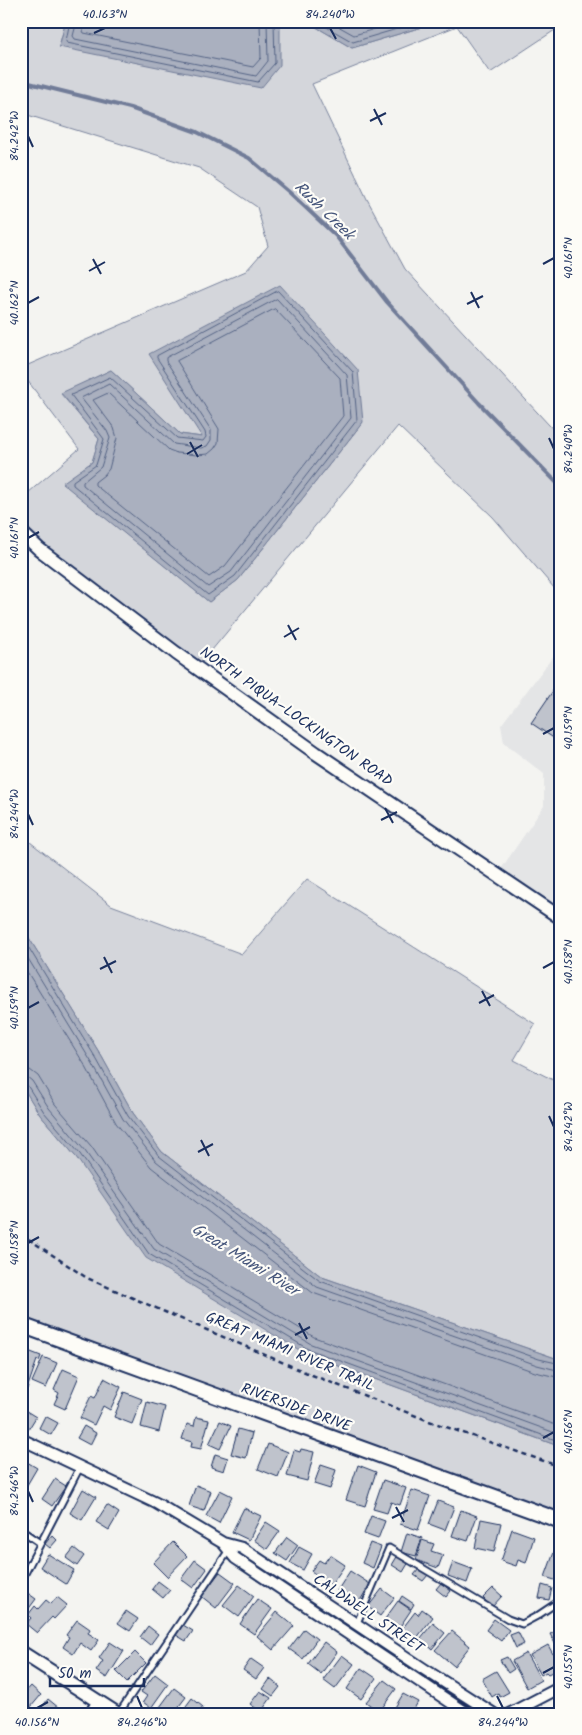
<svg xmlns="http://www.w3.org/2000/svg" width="582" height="1735" viewBox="0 0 582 1735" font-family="Kalam,sans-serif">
<rect width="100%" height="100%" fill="#f4f4f1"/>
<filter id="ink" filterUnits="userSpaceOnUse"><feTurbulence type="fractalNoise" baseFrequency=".02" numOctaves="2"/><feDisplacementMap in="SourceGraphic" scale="10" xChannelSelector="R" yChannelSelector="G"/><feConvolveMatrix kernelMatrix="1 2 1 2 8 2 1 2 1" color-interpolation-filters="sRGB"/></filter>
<g filter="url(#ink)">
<!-- built -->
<path fill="#e4e5e6" d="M561 646V918L497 875 544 806V774L504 743 501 725Z"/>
<!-- green -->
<path fill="#d4d6db" stroke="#78829c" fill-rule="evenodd" d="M21 21H66L59 46 280 21H306L352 48 442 21H561V26L490 73 457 26 312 84 367 199 405 269 561 438V596L493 517 398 426 197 668 21 532V499L79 449 21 372V368L246 271 268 246 257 207 199 168 21 113ZM111 370 180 434 202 437 363 422 238 580 209 602 63 483 92 462 99 439 61 394Z
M21 835 111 905 242 954 307 879 535 1024 514 1060 561 1084V1360L322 1277 162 1152 133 1113 102 1057 21 925Z
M21 1084 40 1115 76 1157 306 1354 561 1447V1521L21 1325Z"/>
<!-- water -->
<path fill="#aab0bf" stroke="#717c98" d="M66 21H280V65L261 88 59 47Z
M306 21H442L352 48Z
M280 285 358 370 363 422 238 580 209 602 62 483 92 462 99 439 61 393 111 370 180 434 202 437 149 354Z
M21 925 102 1057 133 1113 162 1152 322 1277 561 1360V1447L306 1354 146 1258 76 1157 40 1115 21 1084Z"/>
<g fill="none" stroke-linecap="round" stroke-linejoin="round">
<!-- shore -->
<path stroke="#546385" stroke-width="1" d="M70 21 66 41 67 43 258 82 275 63 274 21
M77 21 73 36 75 39 256 76 268 61 267 21
M84 21 83 31 84 33 253 67 261 58 260 21
M316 21 353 42 424 21
M329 21 354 35 402 21
M278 291 353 372 357 420 235 576 208 595 73 485V481L96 465 104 439 71 395 110 377 177 438 203 441 206 437 205 432 157 358V356Z
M277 299 347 375 351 418 231 572 208 587 83 485V482L101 467 110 438 107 431 81 398 109 384 174 444 201 448 207 446 211 440V430L166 361V358Z
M275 309 340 378 343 416 225 566 209 577 95 485V482L104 475 109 469 117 438 114 428 93 400 108 393 169 450 177 453 197 455 208 454 214 449 218 443 219 429 177 361Z
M21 935 97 1060 128 1116 159 1156 320 1281 539 1359 561 1364
M21 947 92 1063 123 1119 156 1161 317 1287 537 1365 561 1371
M21 962 86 1067 116 1123 151 1167 313 1293 535 1372 561 1378
M21 1069 30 1070 38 1076 55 1104 91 1146 159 1244 314 1337 561 1427
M21 1076 27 1077 32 1081 49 1108 85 1151 154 1249 311 1344 561 1435
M21 1083 27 1085 44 1112 80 1154 149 1254 308 1349 561 1442"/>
<!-- stream -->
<path stroke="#717c98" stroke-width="4" d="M21 81 130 108 197 132 249 158 289 192 336 236 387 302 479 403 561 487"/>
</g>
<!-- building -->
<path fill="#bfc3cc" stroke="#1b2f5e" d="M561 679V743L531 723Z
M23 1349 41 1356 39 1361 37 1360 27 1389 21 1387V1354Z
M43 1357 57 1363 46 1388 32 1382Z
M63 1369 79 1376 65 1409 54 1404 59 1393 54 1390Z
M104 1378 121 1387 110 1410 103 1406 94 1425 80 1418 91 1396 95 1398Z
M124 1392 142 1399 132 1424 114 1417Z
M147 1402 165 1407 159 1432 141 1427Z
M23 1409 36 1417 28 1430 21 1427V1411Z
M45 1416 58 1423 51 1435 39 1428Z
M196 1417 209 1420 201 1449 191 1447 192 1442 182 1439 187 1424 194 1426Z
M220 1421 231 1426 220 1449 209 1444Z
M84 1426 96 1433 90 1445 77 1438Z
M238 1429 252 1433 246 1458 231 1454Z
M268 1444 288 1452 278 1477 258 1469Z
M301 1449 314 1452 307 1481 287 1476 294 1450 300 1452Z
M215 1454 228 1458 224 1471 211 1467Z
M22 1459 37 1468 27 1485 21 1481Z
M321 1465 336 1470 330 1489 314 1484Z
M358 1465 376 1472 365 1506 346 1500Z
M55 1479 66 1486 52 1506 42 1499Z
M383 1480 406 1488 400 1505 391 1502 387 1513 373 1509Z
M196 1485 211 1491 204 1511 189 1506Z
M83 1489 96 1497 82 1520 70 1513Z
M220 1490 232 1496 219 1523 206 1516Z
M412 1490 430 1496 418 1530 400 1524Z
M438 1501 454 1507 445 1530 429 1524Z
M107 1505 119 1513 109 1530 96 1522Z
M244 1508 261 1516 249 1540 232 1532Z
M461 1510 477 1516 468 1541 452 1536Z
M371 1516 385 1521 378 1539 364 1534Z
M481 1519 501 1523 494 1552 475 1548Z
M266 1522 280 1531 267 1549 254 1540Z
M512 1529 534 1537 526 1563 518 1560 516 1566 501 1561Z
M407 1533 422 1538 416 1556 401 1552Z
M52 1535 57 1540 50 1548 45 1544Z
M287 1537 298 1545 287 1561 275 1553Z
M422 1540 434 1544 431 1551 443 1555 438 1568 416 1560Z
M173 1542 187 1556 167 1577 153 1563Z
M370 1543 381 1547 373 1568 362 1563Z
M557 1544 561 1546V1582L545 1577Z
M299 1547 312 1554 303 1570 290 1563Z
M74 1548 84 1556 77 1566 66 1558Z
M48 1554 74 1570 66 1584 40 1567Z
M330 1555 345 1565 331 1585 311 1571 319 1560 324 1563Z
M398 1555 409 1562 403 1572 392 1565Z
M195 1560 207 1569 193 1588 181 1579Z
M453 1562 472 1569 467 1583 448 1576Z
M419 1569 428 1575 423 1581 414 1575Z
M350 1571 370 1584 358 1604 337 1591Z
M220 1572 235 1583 216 1608 201 1596Z
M158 1581 170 1590 163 1598 152 1589Z
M441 1583 451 1591 446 1597 436 1589Z
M239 1585 254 1596 239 1617 223 1605Z
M542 1585 552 1588 549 1600 539 1598Z
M493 1588 502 1596 492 1607 483 1598Z
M22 1589 36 1599 21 1619V1590Z
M382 1589 394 1598 380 1616 368 1607Z
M402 1596 414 1604 411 1609 399 1601Z
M57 1597 67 1605 54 1619 52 1617 37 1633 26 1624 31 1618 28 1615 35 1606 38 1609 46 1600 51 1604Z
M257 1599 272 1609 254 1634 240 1624Z
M398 1601 411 1610 399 1628 385 1619Z
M422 1609 433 1617 416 1639 402 1629 415 1612 418 1615Z
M126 1611 138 1619 130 1631 118 1623Z
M277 1612 294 1626 273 1650 257 1636Z
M494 1619 509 1630 501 1641 486 1630Z
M77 1620 90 1629 88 1633 99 1640 91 1651 80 1643 73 1654 63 1647 69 1637 66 1635Z
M433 1623 445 1633 432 1649 420 1639Z
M183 1625 193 1631 186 1641 176 1635Z
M148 1626 158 1634 150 1645 140 1637Z
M304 1629 317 1639 303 1659 289 1649Z
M561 1629V1655L550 1634Z
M452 1631 470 1646 454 1666 435 1650Z
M518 1632 524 1644 516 1648 510 1635Z
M110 1642 124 1651 107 1678 96 1671 103 1661 99 1658Z
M324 1642 337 1652 321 1674 308 1664Z
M548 1645 553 1654 558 1651 561 1657V1664L558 1665 560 1668 548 1674 546 1672 541 1675 530 1655Z
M135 1652 146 1663 127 1682 116 1671Z
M526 1653 541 1680 527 1688 512 1661Z
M342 1655 354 1664 335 1689 323 1680Z
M507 1657 514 1669 508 1673 500 1660Z
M251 1659 264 1668 256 1679 243 1670Z
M361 1668 376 1678 361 1699 347 1689Z
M496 1671 509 1692 500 1697 498 1693 492 1697 482 1679Z
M155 1674 168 1684 151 1708 143 1702 147 1696 141 1692Z
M270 1679 280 1687 273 1696 263 1689Z
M384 1680 396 1689 379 1712 366 1702Z
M31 1686 41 1695 25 1714H21V1697Z
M174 1688 186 1697 173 1714H161L157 1711Z
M260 1691 271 1698 261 1712 250 1704Z
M403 1694 418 1702 411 1714H391Z
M192 1698 203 1707 198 1714H180Z
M48 1699 59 1708 55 1714H37Z"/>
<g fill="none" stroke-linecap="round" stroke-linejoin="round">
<defs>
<path id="service" d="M21 1530 40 1543
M21 1581 80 1467
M357 1623 389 1548 508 1619 522 1624 537 1616 561 1600
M119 1713 229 1550"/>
<path id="minor" d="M21 1439 156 1503 223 1543 242 1548 424 1669 494 1714
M223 1543 235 1558 468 1714
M90 1714 98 1701
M509 1714 561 1687"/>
<path id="tertiary" d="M21 532 39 549 176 653 316 753 561 918
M21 1652 118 1714"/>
<path id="secondary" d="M21 1325 561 1521"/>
</defs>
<!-- service casing -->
<use href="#service" stroke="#1b2f5e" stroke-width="9"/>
<!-- minor casing -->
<use href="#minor" stroke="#1b2f5e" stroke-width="14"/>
<!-- tertiary casing -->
<use href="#tertiary" stroke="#1b2f5e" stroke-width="16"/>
<!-- secondary casing -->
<use href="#secondary" stroke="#1b2f5e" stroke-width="18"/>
<!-- path -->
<path stroke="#1b2f5e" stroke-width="2.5" stroke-dasharray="5 4" stroke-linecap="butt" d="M21 1234 87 1278 165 1312 312 1375 429 1421 561 1467"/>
<!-- service -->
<use href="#service" stroke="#fdfcf7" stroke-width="5"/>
<!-- minor -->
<use href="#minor" stroke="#fdfcf7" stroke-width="10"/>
<!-- tertiary -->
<use href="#tertiary" stroke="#fdfcf7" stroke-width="12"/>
<!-- secondary -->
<use href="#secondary" stroke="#fdfcf7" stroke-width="14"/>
</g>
</g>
<!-- ticks -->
<path fill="none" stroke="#1b2f5e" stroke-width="2" d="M330 28 336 39M94 33 105 28M374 109 382 125M370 121 386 113M28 136 33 147M93 259 101 274M543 264 554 258M89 271 105 262M471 292 479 308M28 303 39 297M467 304 483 296M549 438 554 449M190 442 198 457M187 454 202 445M28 538 39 532M288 625 296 640M284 637 299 628M543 734 554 728M385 808 393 823M28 814 33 825M381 820 397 812M104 957 112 973M543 968 554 962M100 969 116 961M482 991 490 1006M479 1003 494 995M28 1008 39 1002M549 1116 554 1127M201 1140 209 1156M198 1152 213 1144M28 1243 39 1237M299 1323 307 1339M295 1335 310 1327M543 1438 554 1432M28 1491 33 1502M396 1507 404 1522M392 1518 408 1510M543 1673 554 1667M137 1696 142 1708M497 1696 503 1708M37 1708 48 1702"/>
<g text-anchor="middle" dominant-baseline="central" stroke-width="4.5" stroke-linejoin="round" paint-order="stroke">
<!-- street labels -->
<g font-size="15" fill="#1b2f5e" stroke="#fdfcf7">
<text transform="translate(296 717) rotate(35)">NORTH PIQUA–LOCKINGTON ROAD</text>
<text transform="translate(290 1352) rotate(23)">GREAT MIAMI RIVER TRAIL</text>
<text transform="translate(296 1408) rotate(20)">RIVERSIDE DRIVE</text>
<text transform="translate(368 1614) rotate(34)">CALDWELL STREET</text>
</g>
<!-- water labels -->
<g font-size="16" font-style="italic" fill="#46567b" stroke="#fdfcf7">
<text transform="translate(324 211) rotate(44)">Rush Creek</text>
<text transform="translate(245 1260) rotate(32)">Great Miami River</text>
</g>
</g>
<!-- margin -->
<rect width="582" height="1735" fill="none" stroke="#fdfcf7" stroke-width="55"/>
<!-- scale -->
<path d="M50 1678v8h94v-8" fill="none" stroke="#1b2f5e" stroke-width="2.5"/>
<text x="58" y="1678" font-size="15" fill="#1b2f5e" stroke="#fdfcf7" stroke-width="4" paint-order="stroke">50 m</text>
<rect x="28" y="28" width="526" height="1680" fill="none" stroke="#1b2f5e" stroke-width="2"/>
<g font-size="12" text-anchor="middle" fill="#1b2f5e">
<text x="105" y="18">40.163°N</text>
<text x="330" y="18">84.240°W</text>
<text transform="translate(14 136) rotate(-90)" y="4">84.242°W</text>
<text transform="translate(568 258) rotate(-90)" y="4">40.161°N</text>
<text transform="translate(14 303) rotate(-90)" y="4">40.162°N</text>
<text transform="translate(568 449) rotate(-90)" y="4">84.240°W</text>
<text transform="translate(14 538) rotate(-90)" y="4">40.161°N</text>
<text transform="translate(568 728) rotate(-90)" y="4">40.159°N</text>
<text transform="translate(14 814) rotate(-90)" y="4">84.244°W</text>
<text transform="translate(568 962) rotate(-90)" y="4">40.158°N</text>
<text transform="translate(14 1008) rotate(-90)" y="4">40.159°N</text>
<text transform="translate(568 1127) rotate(-90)" y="4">84.242°W</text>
<text transform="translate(14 1243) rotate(-90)" y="4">40.158°N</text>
<text transform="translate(568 1432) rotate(-90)" y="4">40.156°N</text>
<text transform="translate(14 1491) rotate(-90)" y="4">84.246°W</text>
<text transform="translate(568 1667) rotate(-90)" y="4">40.155°N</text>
<text x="37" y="1726">40.156°N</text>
<text x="142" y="1726">84.246°W</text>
<text x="503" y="1726">84.244°W</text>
</g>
</svg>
